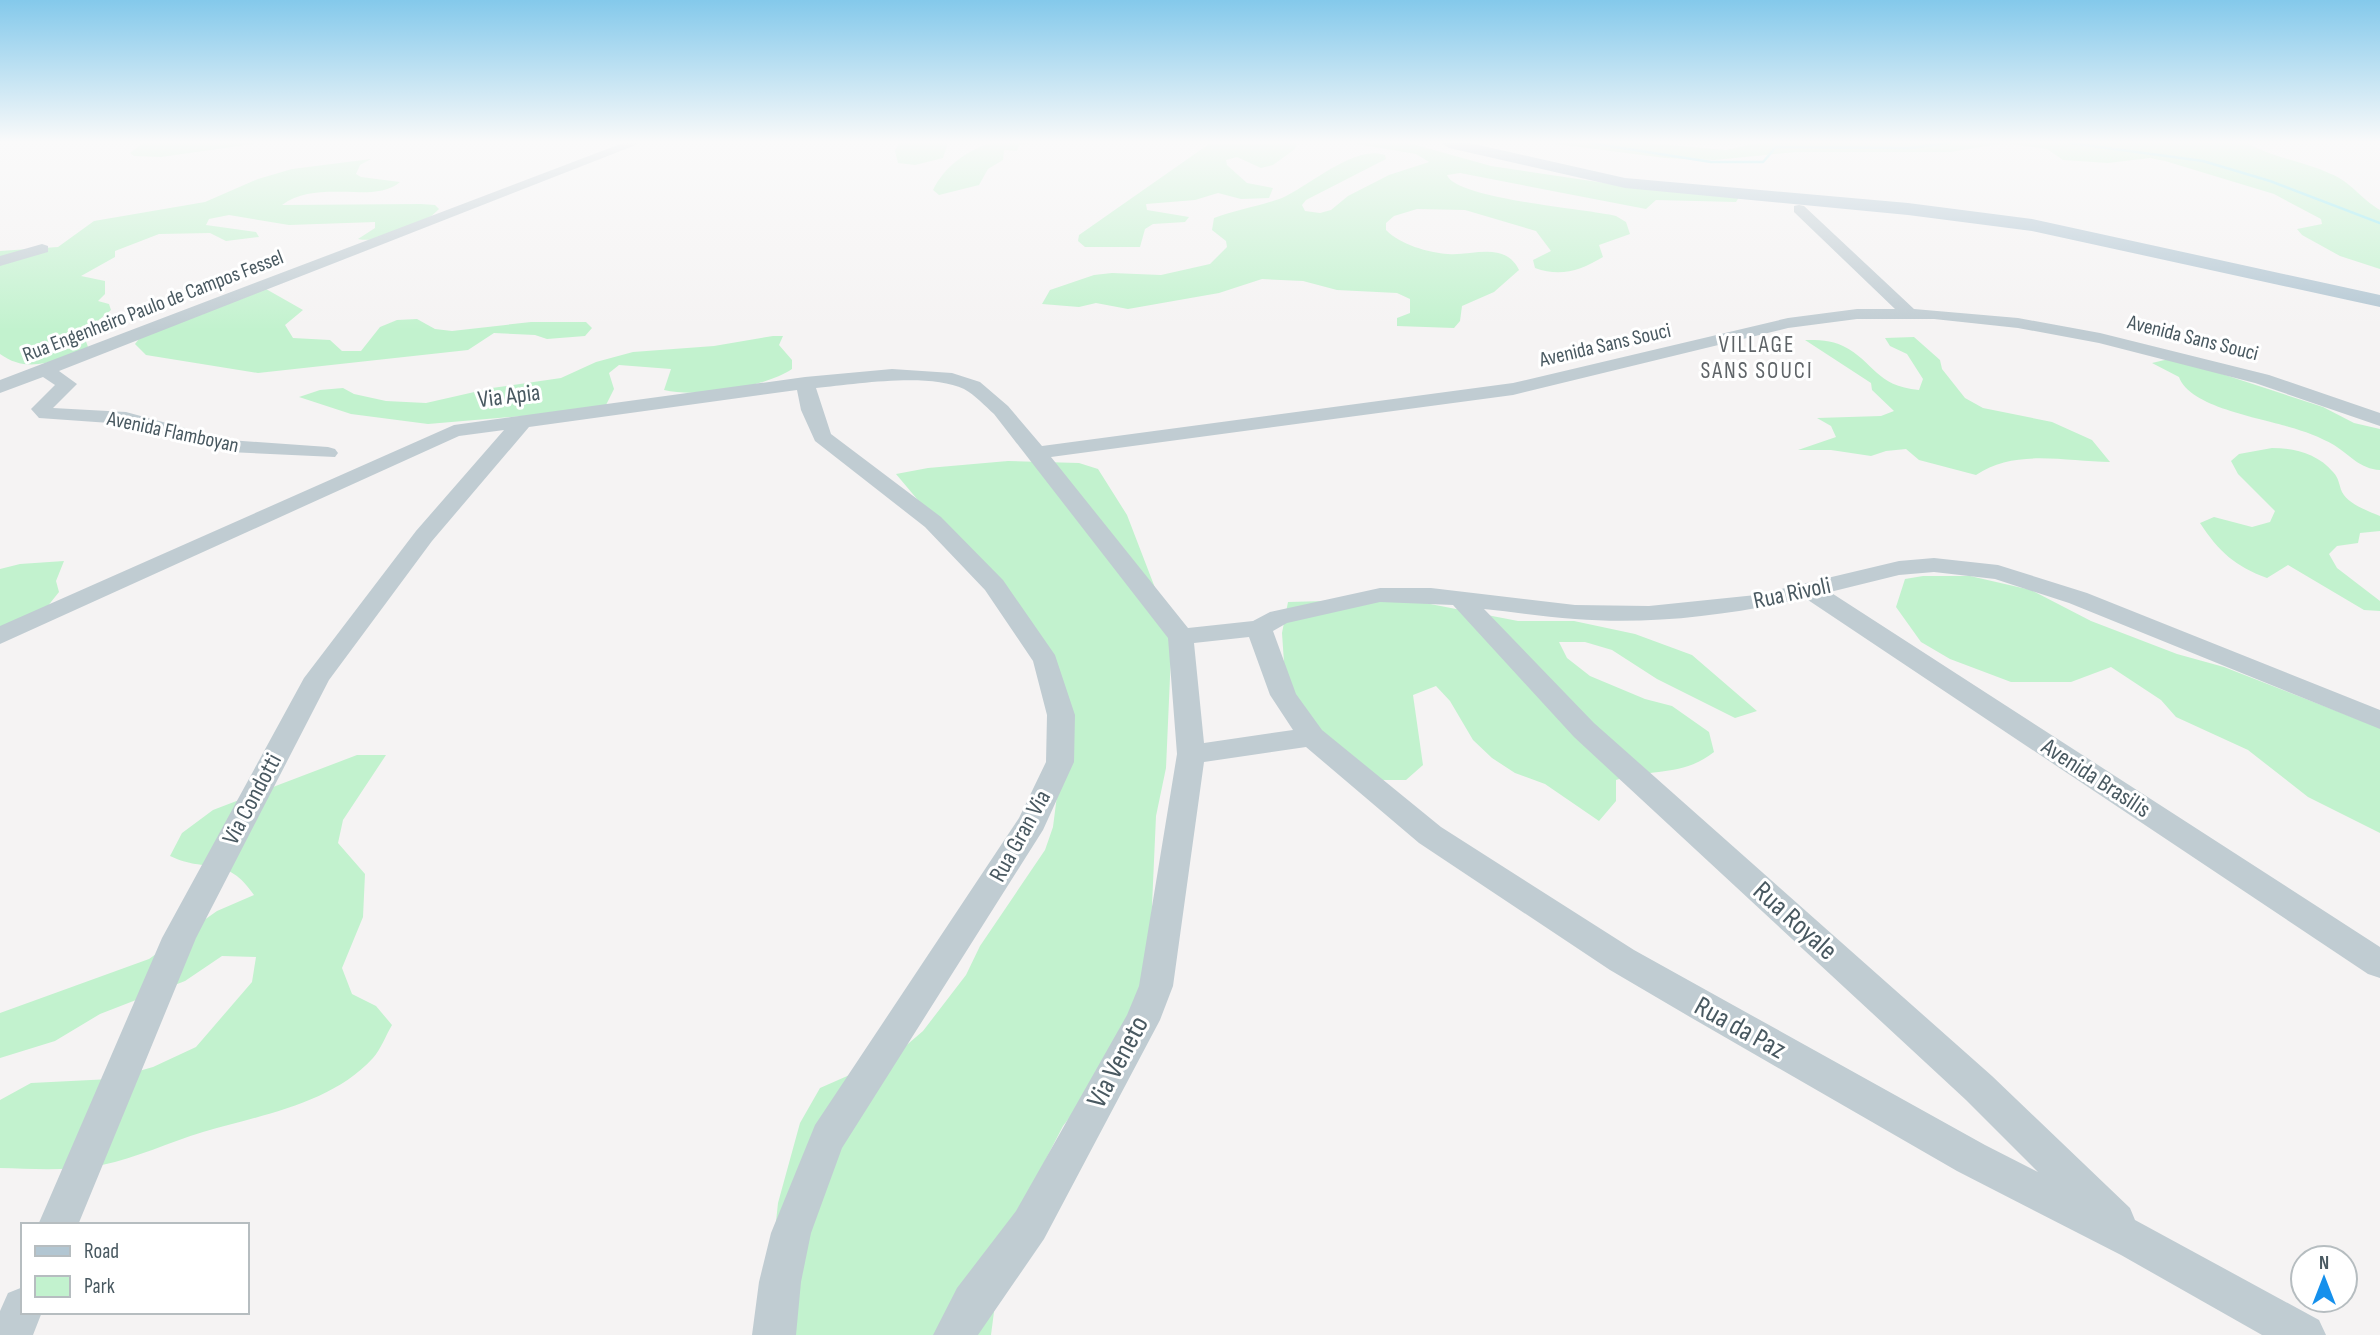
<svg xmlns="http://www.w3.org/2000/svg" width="2380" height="1335" viewBox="0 0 2380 1335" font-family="'Sofia Sans Condensed',sans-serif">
<rect width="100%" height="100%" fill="#f5f3f3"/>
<!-- green -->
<path fill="#c2f2ce" d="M143 143H259L161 157 134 156 130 153Z
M899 143H948L943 158 915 165 898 163 895 151Z
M992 143H1035L1019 145 1017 151 1004 150 1003 160 988 169 979 185 939 195 933 190C944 167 968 149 992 143Z
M1297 143 1295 149 1273 165 1261 168 1237 157 1226 160 1227 165 1247 183 1273 188 1269 198 1241 199 1218 193 1195 200 1146 204 1147 210 1189 217 1185 222 1153 224 1145 229 1140 247H1085L1078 241 1079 235 1209 144Z
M1351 143H1409L1491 166 1652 190 1739 197 1736 202 1656 200 1646 209 1460 173 1447 175C1456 199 1588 209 1616 216L1626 222 1630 234 1599 245 1603 257C1580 271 1560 277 1535 268L1533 260 1551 251 1536 231 1465 210 1417 209 1394 216 1386 223V230C1399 244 1429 253 1448 254 1473 256 1505 241 1519 270L1494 292 1462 306 1460 321 1454 328 1397 326V318L1410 313V299L1397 293 1337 290 1303 281 1262 279 1219 293 1128 309 1096 303 1079 307 1042 304 1050 290 1094 275 1112 273 1161 275 1210 264 1227 247 1226 241 1212 230 1214 218C1236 210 1260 206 1282 198 1309 186 1355 144 1385 155L1386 159 1306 200 1302 205 1305 211 1320 213 1331 210 1348 196 1389 175 1429 162 1416 154Z
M1549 143H1648L1726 150 1757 143H2248C2270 157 2306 162 2331 174 2351 182 2360 198 2380 210V269L2340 256 2302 235 2297 229 2322 224 2321 219 2274 194 2165 161 2150 158 2108 163 2063 160 2047 149 2005 143 1950 152H1796L1715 160 1665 158Z
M371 159 360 165 356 174 361 177 400 182C374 205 319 178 282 205L421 204 435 205 439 209C423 226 382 244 358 239L375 228V222L289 225 229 215 209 219 206 225 256 232 259 237 226 241 210 233 159 234 115 251V257L81 276 105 281V294L98 301 109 304 111 310 83 333 88 347C58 360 29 375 0 354V251L58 247 94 221 205 202 258 179 292 169Z
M266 289 303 310 285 325 293 338 330 340 342 351H361L380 327 397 320 417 319 435 329 452 331 531 322H586L592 328 585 336 547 339 535 335 494 333 468 350 258 373 146 355 135 344 142 335Z
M773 336H783L779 345 792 360V369C763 388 697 398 664 390L671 369 619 365 609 373 614 389 604 409 428 424 351 414 299 397 320 390 343 388 354 394 386 401 426 403 492 388 561 378 596 362 633 352 714 346Z
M1914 337 1940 360 1942 369 1965 398 1983 408 2052 422 2092 440 2110 462C2066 462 2015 448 1976 475L1919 460 1906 449 1886 451 1871 456 1831 450H1798L1836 437 1831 426 1817 418 1881 416 1894 411 1872 390 1871 383 1805 340C1818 340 1831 340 1843 346 1875 362 1875 386 1919 390L1923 379 1907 354 1890 346 1885 338Z
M2173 358 2323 407 2354 423 2380 429V470C2360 469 2350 455 2334 445 2320 437 2304 431 2289 427 2261 418 2189 407 2179 377L2152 363Z
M2272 448C2294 448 2318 454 2333 472 2339 478 2339 485 2342 492 2348 504 2368 511 2380 516V531L2360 533 2358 543 2337 546 2329 554 2337 568 2380 601V611L2364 610 2288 565 2267 578C2235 566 2219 552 2200 523L2214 517 2252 527 2270 522 2275 511 2238 474 2231 461 2239 454Z
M1008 461 1079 463 1098 469 1127 515 1172 632 1166 768 1156 816 1147 1018 1063 1126 1003 1242 991 1335H764L778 1203 800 1123 820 1088 895 1055 923 1031 966 975 980 946 1045 850 1053 827 1067 717 1044 662 959 549 896 474 928 468Z
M64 561 56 581 59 592 47 607 0 635V569L20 564Z
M1923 576H1970L2031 590 2091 621 2177 654 2224 667 2380 728V833L2308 797 2248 750 2176 717 2161 700 2111 667 2071 682H2011L1950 659 1921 642 1896 607 1905 579Z
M1363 600 1425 603 1518 621H1574L1635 634 1692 655 1757 711 1735 718 1657 679 1612 650 1585 642H1559L1567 658 1590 676 1645 699 1672 706 1709 732 1714 752C1682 777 1653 768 1616 780V801L1599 821 1545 784 1515 773 1492 758 1473 740 1450 701 1436 686 1413 695 1423 765 1406 780H1372L1327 751 1285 677 1282 633 1288 602Z
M357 755H386L343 820 338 843 365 874 363 917 342 968 352 994 376 1006 392 1025C386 1035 381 1049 373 1058 331 1104 261 1115 203 1132 169 1142 137 1158 102 1165 68 1171 34 1169 0 1168V1100L31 1083 111 1079 153 1067 196 1047 252 982 256 957 222 956 185 981 100 1014 55 1041 0 1058V1013L149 959 217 911 254 895C226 854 208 874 170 856L182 833 213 810Z"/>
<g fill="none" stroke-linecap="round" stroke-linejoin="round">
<!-- stream -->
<path stroke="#8ee9f0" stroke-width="2.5" d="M1590 143 1711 162H1763L1776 147 1909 148 1950 143
M2070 143 2203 161 2270 181 2380 223"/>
<!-- minor -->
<path fill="#c0ccd2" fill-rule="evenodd" d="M623 143H641L59 371 77 384 53 408 126 412 229 440 328 447 335 449 338 453 335 457 229 452 124 424 39 418 31 409 55 385 43 377 0 393V380Z
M1799 205 1804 206 1914 309 2018 318 2100 333 2269 375 2380 413V426L2255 383 2099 343 2018 328 1934 319H1857L1788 328 1513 395 1051 457 1188 628 1253 621 1270 612 1380 588H1431L1575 605 1649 606 1756 595 1899 561 1934 558 1998 565 2087 593 2380 710V729L2069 603 1995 579 1934 572 1899 575 1830 592 2380 947V978L2368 974 1805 598C1731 615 1652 625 1575 619 1545 617 1514 612 1484 609L1594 723 1992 1076 2130 1208 2135 1220 2319 1320 2326 1335H2262L2121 1255 1957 1171 1690 1017 1610 970 1419 843 1306 747 1204 762 1173 986 1160 1020 1044 1239 978 1335H933L957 1288 1016 1211 1127 1015 1139 986 1177 754 1168 638 994 414C985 406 975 395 964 389 929 372 855 384 816 388L831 434 941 517 1003 580 1055 655 1075 715 1074 762 1043 830 842 1148 811 1233 801 1282 796 1335H752L759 1282 771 1233 815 1125 1019 818 1046 762 1047 715 1033 661 985 590 925 527 815 441 801 410 797 390 529 427 432 541 329 680 196 938 78 1225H38L162 938 304 678 416 531 504 430 459 436 0 644V626L454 425 805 377 892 369 952 373 980 382 1008 406 1042 446 1513 383 1788 318 1857 309H1895L1794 212V206ZM1380 602 1453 605 1574 737 1966 1100 2038 1172 1985 1145 1634 950 1441 827 1322 730 1296 694 1273 631 1287 623ZM1249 637 1270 695 1293 730 1204 743 1194 643Z
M42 244 48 246V252L0 266V256Z
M23 1287V1312H42L33 1335H0V1311L8 1293Z"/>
<!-- major -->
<path fill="#b2c6d2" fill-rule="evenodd" d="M1441 143H1470L1625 178 1908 203 2032 219 2380 295V307L2032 231 1908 215 1625 188 1449 148Z"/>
</g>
<!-- sky -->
<linearGradient id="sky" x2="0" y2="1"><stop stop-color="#84c9eb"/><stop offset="0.43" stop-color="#fafafa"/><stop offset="1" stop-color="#fafafa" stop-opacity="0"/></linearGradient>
<rect width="2380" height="330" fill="url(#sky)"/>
<g text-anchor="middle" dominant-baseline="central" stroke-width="6" stroke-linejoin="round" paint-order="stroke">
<!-- far-street labels -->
<g font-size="21" fill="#495961" stroke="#fff">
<text transform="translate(153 306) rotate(-21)">Rua Engenheiro Paulo de Campos Fessel</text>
<text transform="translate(2193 338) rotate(14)">Avenida Sans Souci</text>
<text transform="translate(1605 345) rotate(-13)">Avenida Sans Souci</text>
<text transform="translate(173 432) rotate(12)">Avenida Flamboyan</text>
</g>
<!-- far-quarter labels -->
<g font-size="23" letter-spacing="2" fill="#5f6468" stroke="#fff">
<text x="1757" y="345">VILLAGE<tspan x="1757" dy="26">SANS SOUCI</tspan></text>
</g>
<!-- street labels -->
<g font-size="24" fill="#495961" stroke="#fff">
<text transform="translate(509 396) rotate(-7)">Via Apia</text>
<text transform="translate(1792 593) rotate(-12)">Rua Rivoli</text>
<text transform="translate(2096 778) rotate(33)">Avenida Brasilis</text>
<text transform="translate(252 799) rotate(-62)">Via Condotti</text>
<text transform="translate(1020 836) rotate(-61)">Rua Gran Via</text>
</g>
<!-- near-street labels -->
<g font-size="28" fill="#495961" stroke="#fff">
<text transform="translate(1795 921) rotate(42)">Rua Royale</text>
<text transform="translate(1740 1028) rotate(29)">Rua da Paz</text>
<text transform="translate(1118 1062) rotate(-62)">Via Veneto</text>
</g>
</g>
<!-- legend -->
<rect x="21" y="1223" width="228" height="91" fill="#ffffff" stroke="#b6bdc0" stroke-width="2"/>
<rect x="35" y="1246" width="35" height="10" fill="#b2c6d2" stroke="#b6bdc0" stroke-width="2"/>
<text x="84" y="1258" font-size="21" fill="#495961">Road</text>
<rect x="35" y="1276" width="35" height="21" fill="#c2f2ce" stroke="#b6bdc0" stroke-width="2"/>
<text x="84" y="1293" font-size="21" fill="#495961">Park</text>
<!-- north arrow -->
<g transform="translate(2324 1279)"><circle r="33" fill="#ffffff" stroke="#b6bdc0" stroke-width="2"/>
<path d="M0-5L12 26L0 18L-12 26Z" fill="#1590ec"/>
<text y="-10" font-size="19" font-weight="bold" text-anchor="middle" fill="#495961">N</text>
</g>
</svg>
